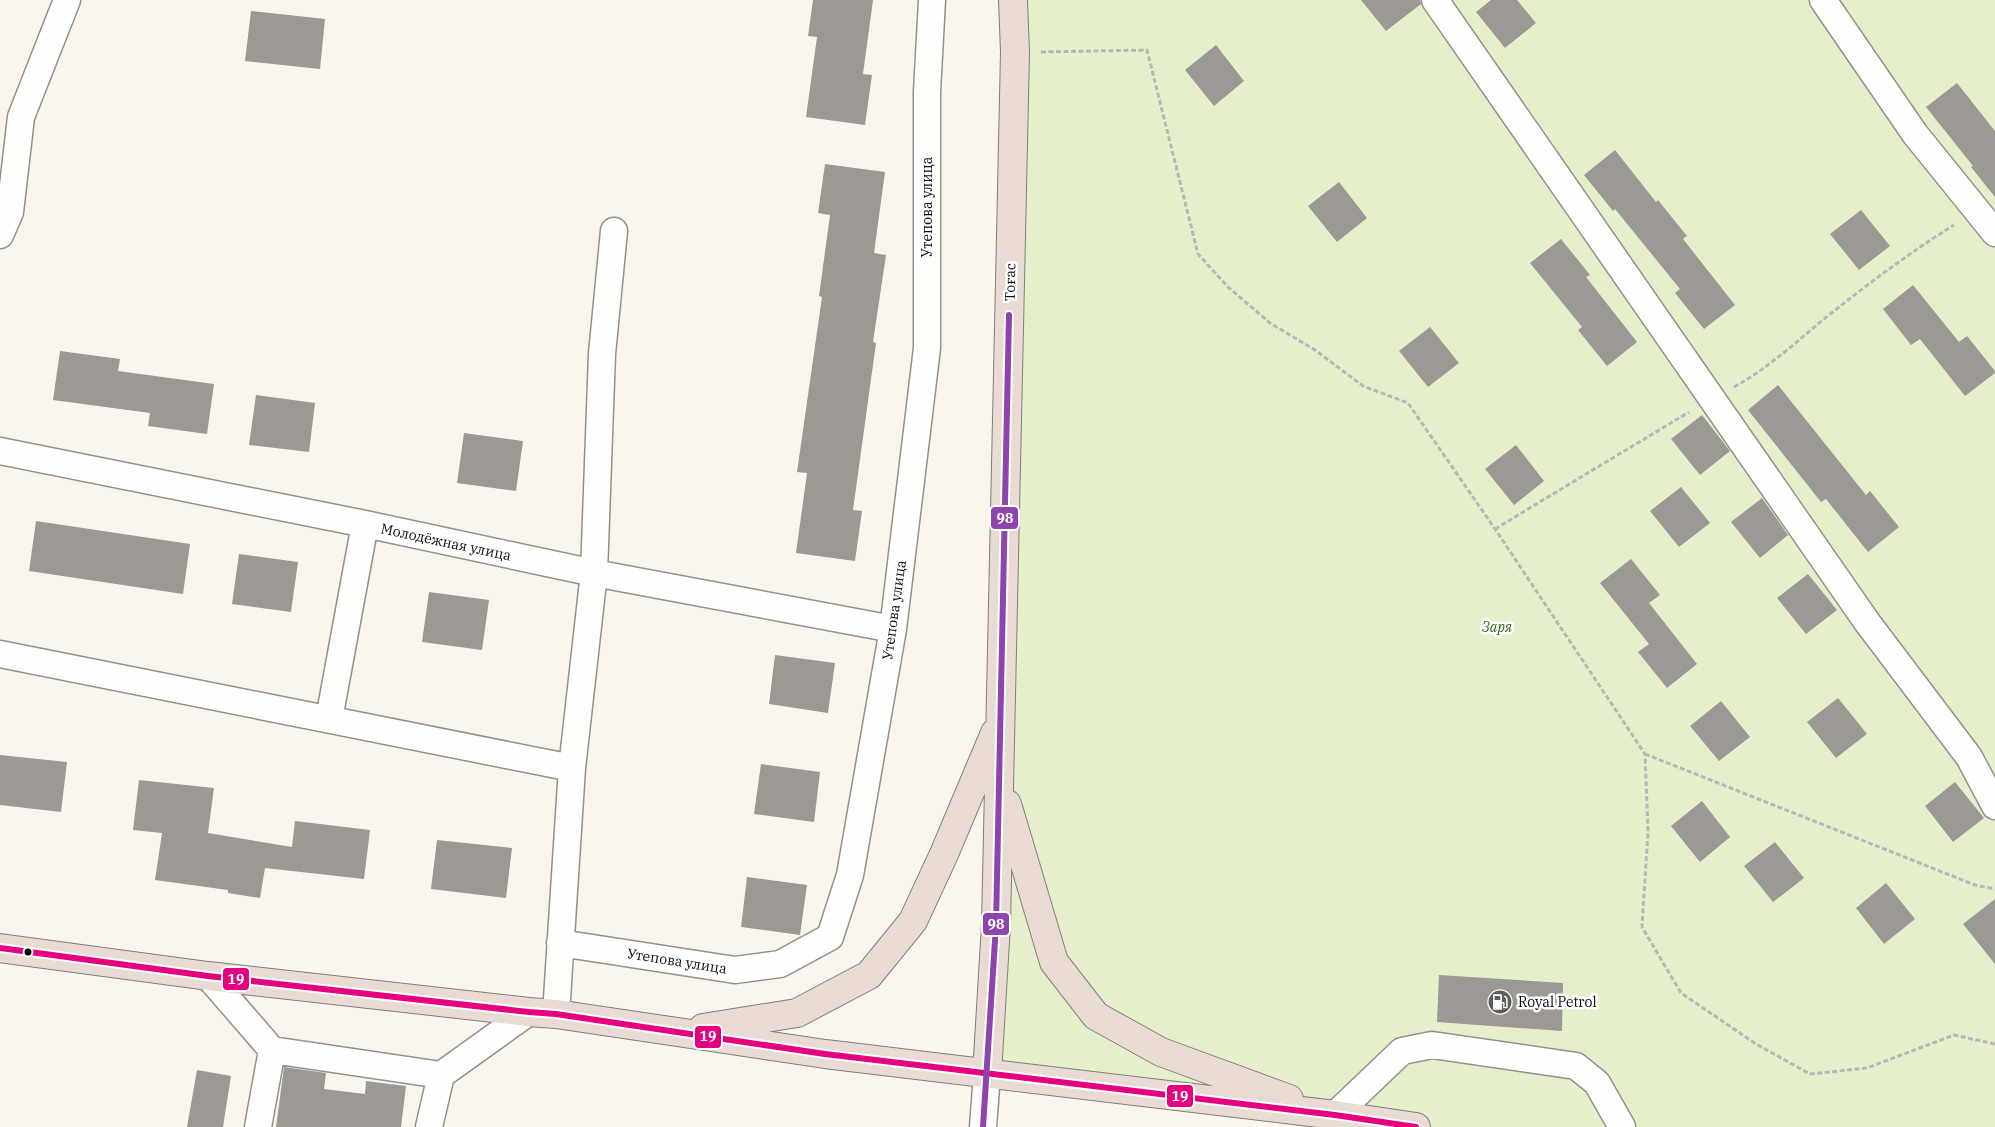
<svg xmlns="http://www.w3.org/2000/svg" width="1995" height="1127" viewBox="0 0 1995 1127" font-family="'IBM Plex Serif',serif">
<rect width="100%" height="100%" fill="#faf6ed"/>
<!-- green -->
<path fill="#e6efcc" d="M1003 0H1995V1127H1327L987 1074Z"/>
<!-- building -->
<path fill="#9c9894" d="M813 0H873L863 74 872 75 865 125 806 117 817 37 808 36Z
M1361 0H1420L1421 4 1386 31Z
M1491 0H1517L1536 23 1505 48 1476 12Z
M251 11 325 19 320 69 245 61Z
M1216 45 1244 81 1214 106 1185 70Z
M1957 83 1995 131V197L1971 167 1973 166 1926 107Z
M1615 150 1656 202 1658 200 1687 236 1683 239 1735 305 1704 329 1675 293 1680 289 1615 209 1613 211 1584 175Z
M825 164 885 172 874 253 886 255 873 342 876 343 853 510 862 511 855 561 796 553 807 473 797 472 822 297 819 296 830 215 818 213Z
M1339 182 1367 218 1337 242 1308 206Z
M1861 210 1890 246 1859 270 1830 234Z
M1561 239 1590 275 1586 277 1637 342 1607 366 1578 330 1582 327 1530 263Z
M1913 285 1959 342 1967 336 1995 371V373L1965 396 1920 339 1911 345 1883 309Z
M1430 327 1459 363 1428 387 1399 351Z
M60 351 120 359 118 371 214 384 207 434 148 426 150 413 53 400Z
M1778 385 1866 495 1870 491 1899 527 1868 552 1826 499 1821 502 1748 410Z
M256 395 315 403 309 452 249 445Z
M1702 415 1730 451 1700 475 1671 439Z
M464 433 523 441 516 491 457 483Z
M1516 445 1544 481 1514 505 1485 469Z
M1681 487 1710 523 1679 547 1650 511Z
M1762 498 1788 535 1760 558 1731 522Z
M36 521 190 544 183 594 29 571Z
M239 554 298 562 291 612 232 604Z
M1631 559 1660 595 1649 603 1697 664 1667 688 1638 652 1649 644 1600 583Z
M1808 574 1837 610 1806 634 1777 598Z
M429 592 489 600 482 650 422 642Z
M775 655 835 663 828 713 769 704Z
M1838 698 1867 734 1836 758 1807 722Z
M1721 701 1750 737 1719 761 1690 726Z
M0 755 67 762 61 812 0 805Z
M761 764 820 772 814 822 754 814Z
M139 780 214 788 208 833 292 847 295 821 370 830 364 879 265 868 260 898 228 893V890L155 880 162 833 133 830Z
M1955 782 1984 818 1953 842 1925 806Z
M1702 801 1730 837 1700 862 1671 826Z
M437 840 512 848 506 898 431 889Z
M1775 842 1804 878 1773 902 1744 866Z
M747 877 807 885 800 935 741 927Z
M1886 883 1915 919 1884 944 1856 908Z
M1995 899V964L1963 924Z
M1439 975 1563 983 1562 1031 1437 1022Z
M284 1067 326 1073 324 1089 365 1094 366 1081 406 1086 401 1127H276Z
M197 1070 231 1076 223 1127H187Z"/>
<g fill="none" stroke-linecap="round" stroke-linejoin="round">
<defs>
<path id="minor" d="M1435 0 1867 622 1969 757 1995 806
M1823 0 1915 134 1995 233
M0 235 10 212 21 117 67 0
M0 451 365 524 594 573 893 629
M0 654 572 768
M329 719 365 524
M560 943 735 970 780 964 830 937 850 875 893 629 927 348V92L932 0
M208 976 272 1050 441 1075 529 1012
M556 1014 572 768 594 573 602 354 614 231
M1335 1115 1402 1051 1432 1045 1576 1066 1597 1083 1622 1127
M258 1127 272 1050
M429 1127 441 1075
M983 1127 987 1074"/>
<path id="highway" d="M1007 804 1054 962 1096 1016 1161 1052 1289 1099
M0 948 208 976 529 1012 556 1014 825 1054 1335 1115 1416 1127
M703 1028 797 1013 869 975 913 921 944 854 995 733
M987 1074 996 925 1015 52 1013 0"/>
</defs>
<!-- minor casing -->
<use href="#minor" stroke="#93918d" stroke-width="29"/>
<!-- highway casing -->
<use href="#highway" stroke="#807e7a" stroke-width="30"/>
<!-- path -->
<path stroke="#b7b6b5" stroke-width="3" stroke-dasharray="5 2.5" stroke-linecap="butt" d="M1041 52 1147 50 1198 254 1228 287 1270 323 1315 350 1363 386 1408 403 1495 529 1645 754 1648 831 1642 927 1681 993 1756 1044 1810 1074 1867 1068 1954 1035 1995 1044
M1734 387C1771 367 1801 337 1834 311 1872 281 1912 251 1954 225
M1495 529 1689 412
M1645 754 1975 885 1995 889"/>
<!-- minor -->
<use href="#minor" stroke="#fefefc" stroke-width="26"/>
<!-- highway -->
<use href="#highway" stroke="#e9dbd3" stroke-width="28"/>
<defs>
<path id="bus-1" d="M0 948 208 976 529 1012 556 1014 825 1054 1335 1115 1416 1127"/>
<path id="bus-2" d="M983 1127 996 925 1009 315"/>
</defs>
<!-- bus-1 casing -->
<use href="#bus-1" stroke="#fff" stroke-width="10"/>
<!-- bus-2 casing -->
<use href="#bus-2" stroke="#fff" stroke-width="10"/>
<!-- bus-1 -->
<use href="#bus-1" stroke="#e5007d" stroke-width="6"/>
<!-- bus-2 -->
<use href="#bus-2" stroke="#8e44ad" stroke-width="6"/>
</g>
<!-- icons -->
<defs>
<symbol id="fuel-disc" viewBox="-11 -11 22 22"><circle r="9.5" fill="#5f5d5a" stroke="#fff"/><path d="M-5.5-6h7V0h2V4h1.3V-2.5L3-4.5l.8-.8L6-3V5H2.5V1h-1V6h-7ZM-4.2-4.7v3.2H.2V-4.7Z" fill="#fff"/></symbol>
</defs>
<g fill-rule="evenodd">
<use href="#fuel-disc" x="1486" y="988" width="28" height="28"/>
</g>
<!-- markers -->
<circle fill="#0b0b0b" stroke="#fff" stroke-width="2" cx="28" cy="952" r="4.5"/>
<g text-anchor="middle" dominant-baseline="central" stroke-width="5" stroke-linejoin="round" paint-order="stroke">
<!-- street labels -->
<g font-size="14" fill="#0b0b0b" stroke="#fff">
<text transform="translate(927 207) rotate(-90)">Утепова улица</text>
<text transform="translate(1010 282) rotate(-89)">Тоғас</text>
<text transform="translate(446 542) rotate(12)">Молодёжная улица</text>
<text transform="translate(894 610) rotate(-82)">Утепова улица</text>
<text transform="translate(677 961) rotate(9)">Утепова улица</text>
</g>
<!-- park labels -->
<g font-size="14" font-style="italic" fill="#326419" stroke="#fff">
<text x="1497" y="627">Заря</text>
</g>
<!-- poi labels -->
<g font-size="14" fill="#0b0b0b" stroke="#fff" text-anchor="start">
<text x="1518" y="1002">Royal Petrol</text>
</g>
</g>
<g stroke="#fff" stroke-width="2">
<rect x="990" y="506" width="29" height="24" rx="5" fill="#8e44ad"/>
<rect x="982" y="912" width="28" height="24" rx="5" fill="#8e44ad"/>
<rect x="222" y="967" width="28" height="24" rx="5" fill="#e5007d"/>
<rect x="694" y="1025" width="28" height="24" rx="5" fill="#e5007d"/>
<rect x="1166" y="1084" width="28" height="24" rx="5" fill="#e5007d"/>
</g>
<g font-size="14" text-anchor="middle" font-weight="bold" fill="#fff">
<text x="1005" y="523">98</text>
<text x="996" y="929">98</text>
<text x="236" y="984">19</text>
<text x="708" y="1041">19</text>
<text x="1180" y="1101">19</text>
</g>
</svg>
